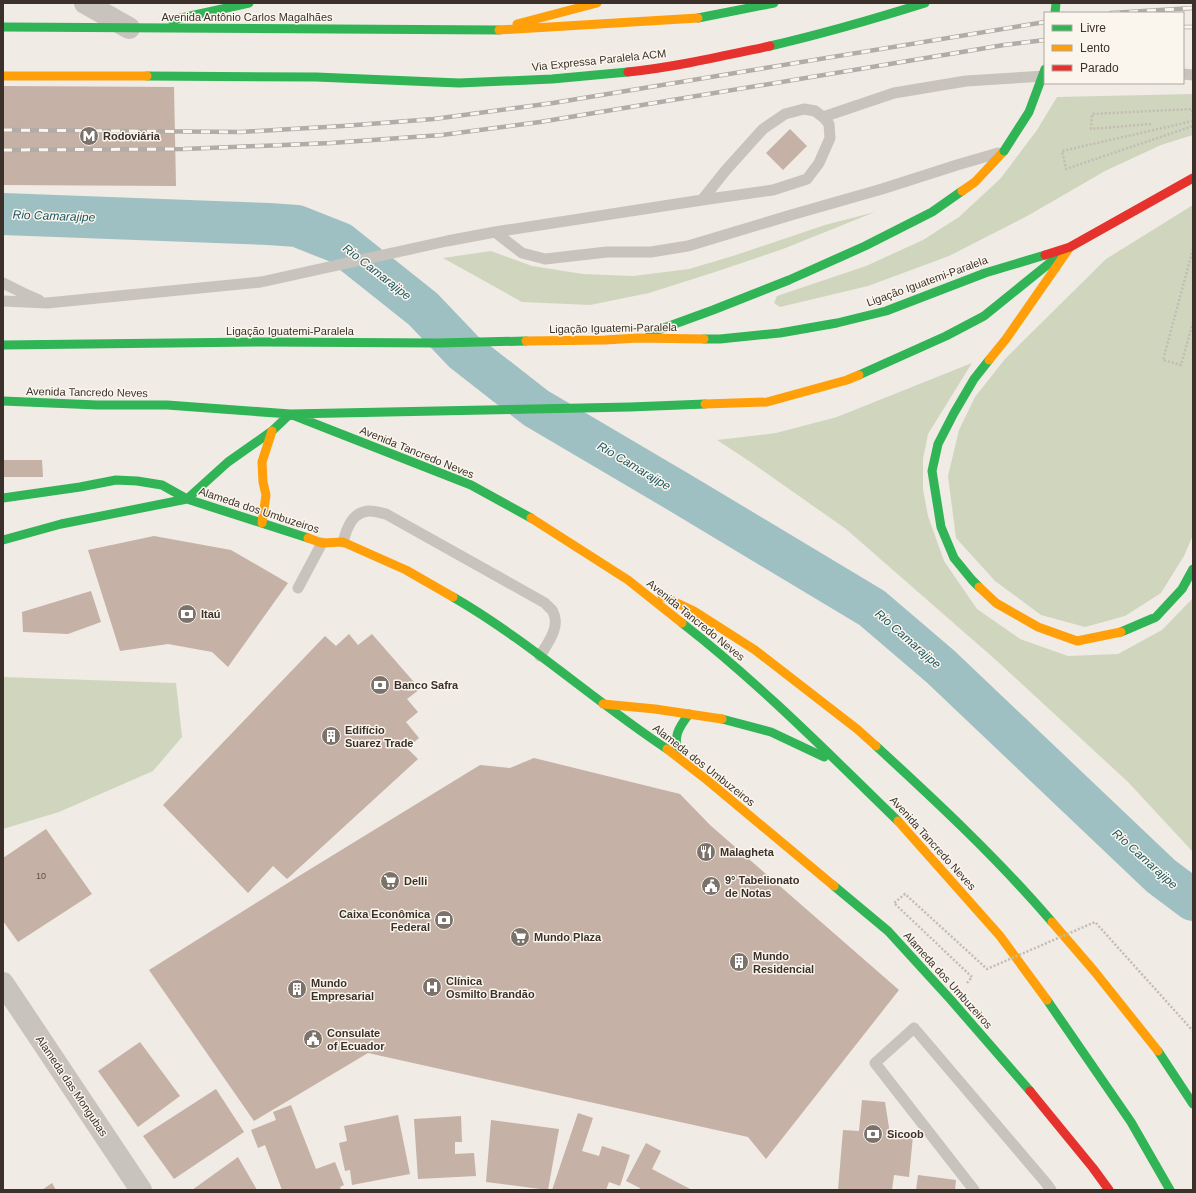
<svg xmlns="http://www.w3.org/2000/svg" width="1196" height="1193" viewBox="0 0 1196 1193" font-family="Helvetica,sans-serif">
<rect width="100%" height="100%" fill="#f0ebe4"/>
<!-- green -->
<path fill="#d0d6be" d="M1193 94V135L1161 145 1105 171 1029 215 949 256 868 286 780 307 774 303 777 296 866 266 923 240 959 217 1001 178 1037 130 1057 97Z
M1193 205V535L1184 556 1161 593 1125 616 1085 627 1041 615 995 581 956 538 948 476 959 430 975 397 1005 359 1106 259Z
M875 212 783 249 715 272 649 293 590 305 522 302 443 258 491 251 532 266 583 274 633 276 689 269 736 255 825 225Z
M972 363 928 434 923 459V489L928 516 944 561 977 609 1020 639 1068 656 1118 654 1162 630 1193 598V828L1192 851 1128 782 997 661 846 529 749 461 717 440 776 433 837 417Z
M3 677 176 683 182 737 153 771 59 812 3 829Z"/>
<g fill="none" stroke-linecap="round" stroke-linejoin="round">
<!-- river -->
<path stroke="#9fc0c2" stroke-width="42" d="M3 214 269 224 297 226 340 243 423 309 464 352 536 408 677 491 872 608 941 667 1161 876 1193 900"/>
</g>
<!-- building -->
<path fill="#c5b1a5" d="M3 86 174 87 176 186 3 185Z
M790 129 807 146 783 170 766 153Z
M3 460H42L43 477H3Z
M154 536 231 550 288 583 228 667 212 652 168 644 120 651 88 550Z
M91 591 101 622 68 634 23 632 22 612Z
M349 634 358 645 372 634 420 689 407 699 418 712 406 722 419 738 407 748 418 759 287 879 273 866 248 893 163 805 325 636 336 646Z
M534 758 680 794 710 825 899 990 766 1159 748 1137 368 1053 254 1121 149 970 299 876 480 765 510 768Z
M46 829 92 894 18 942 3 921V858Z
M140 1042 180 1096 138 1127 98 1071Z
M216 1089 244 1132 174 1179 143 1136Z
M862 1100 885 1102 890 1134 913 1136 909 1177 894 1175 892 1190H838L843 1130 859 1131Z
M291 1105 316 1169 335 1162 344 1185 340 1187 341 1190H282L265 1145 258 1148 251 1130 276 1120 273 1112Z
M578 1113 593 1118 582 1151 599 1156 602 1146 630 1155 620 1186 609 1182 606 1190H552Z
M398 1115 410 1174 352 1185 350 1170 345 1171 339 1143 347 1141 344 1126Z
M461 1116 462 1142H455V1154L474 1153 476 1176 418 1179 414 1119Z
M491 1120 559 1129 548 1190 486 1182Z
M646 1143 661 1151 652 1169 692 1190H639L640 1188 626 1181Z
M238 1157 257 1190H192Z
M918 1175 956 1180 955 1190H916Z
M52 1183 56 1190H42Z"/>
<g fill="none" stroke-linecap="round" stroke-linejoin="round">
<!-- path -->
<path stroke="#c2bcb5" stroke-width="2.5" stroke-dasharray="2 2" stroke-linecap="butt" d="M1193 121 1062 151 1066 169 1193 126
M1151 124 1091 129 1092 114 1192 109 1193 119
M1193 249 1163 360 1181 365 1193 322
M967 983 972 977"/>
<!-- lane -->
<path stroke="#c9c3bd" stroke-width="11" d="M1183 74 1193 75
M823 117 894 93 966 81 1045 76
M495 232 522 253 545 259 607 252H651L688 246 791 215 882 189 957 165 998 153
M3 283 23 293 39 300
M3 301 47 303 261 282 447 241 495 232 702 200 773 190 807 179 819 163 830 138 829 124 823 117 815 111 804 109 785 114 763 129 726 170 702 200
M343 542C347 527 353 511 370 511 375 511 381 513 386 514L545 603C547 606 552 609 553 612 561 627 547 644 540 656
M298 588 322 543
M974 1190 875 1063 914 1028 1046 1183 1051 1190"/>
<!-- street -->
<path stroke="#c9c3bd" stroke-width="22" d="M85 3 129 28
M3 983 141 1190"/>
<!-- fast -->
<path stroke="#30b455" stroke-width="9" d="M1055 13 1056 3
M698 18 774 3
M172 20 249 3
M3 27 499 30
M770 46C822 34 874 19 925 3
M147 76 316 77 459 83 552 79 628 72
M650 333 713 310 789 280 865 246 932 212 962 191
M704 339H720L780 333 837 323 886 311 985 273 1045 255
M3 345 264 342 438 343 526 341
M859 375 946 336 984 316 1062 253
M3 401 97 405H167L290 414 471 485 531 518
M3 498 80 487 116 480 137 481 162 485 187 499 308 538
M187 499 228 462 272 431 290 414 630 407 705 404
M3 540 61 524 187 499
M979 587 972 580 954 558 941 527 932 471 938 444 954 413 974 379 989 360
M453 597C529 641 594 701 667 749
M682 623C759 683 828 753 898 821
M1121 632 1156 617 1182 589 1193 569
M722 719 771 732 824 757
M876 746C937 802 998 859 1052 922
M677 756C675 735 676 731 689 714
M834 886 888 931 951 1000 1030 1091
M1047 1000 1131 1122 1170 1190
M1158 1051 1193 1104"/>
<!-- slow -->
<path stroke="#ff9f0a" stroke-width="9" d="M517 24 597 3
M499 30 698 18
M3 76H147
M962 191 975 182 1004 151
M526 341 605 340 638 338 704 339
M989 360 1006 339 1070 247
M705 404 767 402 847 380 859 375
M531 518 628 580 682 623
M262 523 266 495 263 482 262 462 272 431
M308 538 322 543 343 542 406 570 453 597
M979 587 996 603 1038 627 1077 641 1121 632
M662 596 694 611 755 650 857 729 876 746
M603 704 655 709 722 719
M667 749 707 780 834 886
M898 821 1000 936 1047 1000
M1052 922 1095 972 1158 1051"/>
<!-- jam -->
<path stroke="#e5322d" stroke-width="9" d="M628 72C676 67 723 56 770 46
M1045 255 1070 247 1193 178
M1030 1091 1093 1168 1109 1190"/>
<defs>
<path id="rail" d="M1111 13 1193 8
M1183 27H1193
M3 130 241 132 343 126 434 119 553 103 1045 22
M3 150 184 149 331 143 442 135 540 122 1004 45 1045 40"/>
</defs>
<!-- rail casing -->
<use href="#rail" stroke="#b1aca7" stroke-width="4.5"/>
<!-- rail -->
<use href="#rail" stroke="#fbf6ed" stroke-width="3" stroke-dasharray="9" stroke-linecap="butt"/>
<!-- path-bridge -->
<path stroke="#c2bcb5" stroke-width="2.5" stroke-dasharray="2 2" stroke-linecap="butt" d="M972 977 894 903 905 894 987 969 1095 922 1193 1031"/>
<!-- fast-bridge -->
<path stroke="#30b455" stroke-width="9" d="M1004 151 1029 112 1045 69"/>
</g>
<!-- icons -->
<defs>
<symbol id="metro-disc" viewBox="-11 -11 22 22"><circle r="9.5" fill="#7a726b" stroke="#fbf6ed"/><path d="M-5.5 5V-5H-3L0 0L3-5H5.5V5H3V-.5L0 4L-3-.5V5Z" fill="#fff"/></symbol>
<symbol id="bank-disc" viewBox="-11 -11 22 22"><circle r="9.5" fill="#7a726b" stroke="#fbf6ed"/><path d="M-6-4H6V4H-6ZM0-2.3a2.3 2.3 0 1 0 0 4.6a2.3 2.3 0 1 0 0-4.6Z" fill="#fff"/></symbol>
<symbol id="building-disc" viewBox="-11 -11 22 22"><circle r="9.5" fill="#7a726b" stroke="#fbf6ed"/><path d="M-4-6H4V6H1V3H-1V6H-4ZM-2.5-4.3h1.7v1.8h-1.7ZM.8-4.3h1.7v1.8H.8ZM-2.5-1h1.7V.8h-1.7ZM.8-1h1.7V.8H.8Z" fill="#fff"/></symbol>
<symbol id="restaurant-disc" viewBox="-11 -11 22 22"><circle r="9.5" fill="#7a726b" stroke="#fbf6ed"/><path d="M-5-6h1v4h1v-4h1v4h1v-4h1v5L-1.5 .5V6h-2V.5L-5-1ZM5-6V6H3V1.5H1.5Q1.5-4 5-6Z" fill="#fff"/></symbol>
<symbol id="supermarket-disc" viewBox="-11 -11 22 22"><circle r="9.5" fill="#7a726b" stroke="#fbf6ed"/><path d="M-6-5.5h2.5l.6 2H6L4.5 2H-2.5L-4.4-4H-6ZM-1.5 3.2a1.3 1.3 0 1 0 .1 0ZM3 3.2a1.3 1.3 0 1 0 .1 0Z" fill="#fff"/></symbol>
<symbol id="civic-disc" viewBox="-11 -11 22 22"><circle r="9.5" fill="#7a726b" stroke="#fbf6ed"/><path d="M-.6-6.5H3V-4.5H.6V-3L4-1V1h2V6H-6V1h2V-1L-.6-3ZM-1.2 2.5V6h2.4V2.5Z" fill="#fff"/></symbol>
<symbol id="hospital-disc" viewBox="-11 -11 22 22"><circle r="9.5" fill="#7a726b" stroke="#fbf6ed"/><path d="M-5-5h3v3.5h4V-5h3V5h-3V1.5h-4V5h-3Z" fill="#fff"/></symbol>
</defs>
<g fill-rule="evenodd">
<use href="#metro-disc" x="78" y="125" width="22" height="22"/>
<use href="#bank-disc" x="176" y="603" width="22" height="22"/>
<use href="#bank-disc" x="369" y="674" width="22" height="22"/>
<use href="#building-disc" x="320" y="725" width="22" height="22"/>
<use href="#restaurant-disc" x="695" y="841" width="22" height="22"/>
<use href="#supermarket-disc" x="379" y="870" width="22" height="22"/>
<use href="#civic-disc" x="700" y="875" width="22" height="22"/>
<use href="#bank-disc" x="433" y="909" width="22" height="22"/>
<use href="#supermarket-disc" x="509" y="926" width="22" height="22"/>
<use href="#building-disc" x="728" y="951" width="22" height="22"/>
<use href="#hospital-disc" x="421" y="976" width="22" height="22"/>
<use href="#building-disc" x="286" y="978" width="22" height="22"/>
<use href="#civic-disc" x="302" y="1028" width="22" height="22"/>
<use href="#bank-disc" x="862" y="1123" width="22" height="22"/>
</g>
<g text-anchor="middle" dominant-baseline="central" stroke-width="3" stroke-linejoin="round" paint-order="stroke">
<!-- number labels -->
<g font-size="9" fill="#5e5149">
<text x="41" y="876">10</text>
</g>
<!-- street labels -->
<g font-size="11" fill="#3b312a" stroke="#fbf6ed">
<text x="247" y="17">Avenida Antônio Carlos Magalhães</text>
<text transform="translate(599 60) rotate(-6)">Via Expressa Paralela ACM</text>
<text transform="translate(927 281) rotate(-20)">Ligação Iguatemi-Paralela</text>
<text transform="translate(613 328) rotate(-1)">Ligação Iguatemi-Paralela</text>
<text x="290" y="331">Ligação Iguatemi-Paralela</text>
<text transform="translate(87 392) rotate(1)">Avenida Tancredo Neves</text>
<text transform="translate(417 452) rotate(22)">Avenida Tancredo Neves</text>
<text transform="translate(259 510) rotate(18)">Alameda dos Umbuzeiros</text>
<text transform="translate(696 620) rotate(39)">Avenida Tancredo Neves</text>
<text transform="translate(704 765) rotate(38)">Alameda dos Umbuzeiros</text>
<text transform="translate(933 843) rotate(48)">Avenida Tancredo Neves</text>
<text transform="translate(948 980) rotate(48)">Alameda dos Umbuzeiros</text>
<text transform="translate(72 1086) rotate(56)">Alameda das Mongubas</text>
</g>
<!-- poi labels -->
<g font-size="11" font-weight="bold" fill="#3b312a" stroke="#fbf6ed" text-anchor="start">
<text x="103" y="136">Rodoviária</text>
<text x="201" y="614">Itaú</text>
<text x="394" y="685">Banco Safra</text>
<text x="345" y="730">Edifício<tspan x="345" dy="13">Suarez Trade</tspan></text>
<text x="720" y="852">Malagheta</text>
<text x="725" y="880">9° Tabelionato<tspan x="725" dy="13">de Notas</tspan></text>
<text x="404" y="881">Delli</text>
<text x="430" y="914" text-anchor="end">Caixa Econômica<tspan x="430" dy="13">Federal</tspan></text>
<text x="534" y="937">Mundo Plaza</text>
<text x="753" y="956">Mundo<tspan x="753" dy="13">Residencial</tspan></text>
<text x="446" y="981">Clínica<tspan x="446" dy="13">Osmilto Brandão</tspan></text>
<text x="311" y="983">Mundo<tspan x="311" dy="13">Empresarial</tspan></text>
<text x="327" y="1033">Consulate<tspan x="327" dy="13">of Ecuador</tspan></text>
<text x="887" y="1134">Sicoob</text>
</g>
<!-- water labels -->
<g font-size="12" font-style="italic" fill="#1c5660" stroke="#fbf6ed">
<text transform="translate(54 216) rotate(2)">Rio Camarajipe</text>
<text transform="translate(377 272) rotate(38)">Rio Camarajipe</text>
<text transform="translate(634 466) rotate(31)">Rio Camarajipe</text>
<text transform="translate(908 639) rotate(41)">Rio Camarajipe</text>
<text transform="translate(1145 859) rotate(42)">Rio Camarajipe</text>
</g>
</g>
<!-- border -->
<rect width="1196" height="1193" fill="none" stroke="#3b312a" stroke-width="8"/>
<!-- legend -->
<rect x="1044" y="12" width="140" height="72" fill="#fbf6ed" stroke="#aea79f"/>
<rect x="1052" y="25" width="20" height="6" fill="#30b455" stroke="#aea79f"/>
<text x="1080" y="32" font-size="12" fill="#3b312a">Livre</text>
<rect x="1052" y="45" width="20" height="6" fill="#ff9f0a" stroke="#aea79f"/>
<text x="1080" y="52" font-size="12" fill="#3b312a">Lento</text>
<rect x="1052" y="65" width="20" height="6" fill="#e5322d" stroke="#aea79f"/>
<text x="1080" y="72" font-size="12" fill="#3b312a">Parado</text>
</svg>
